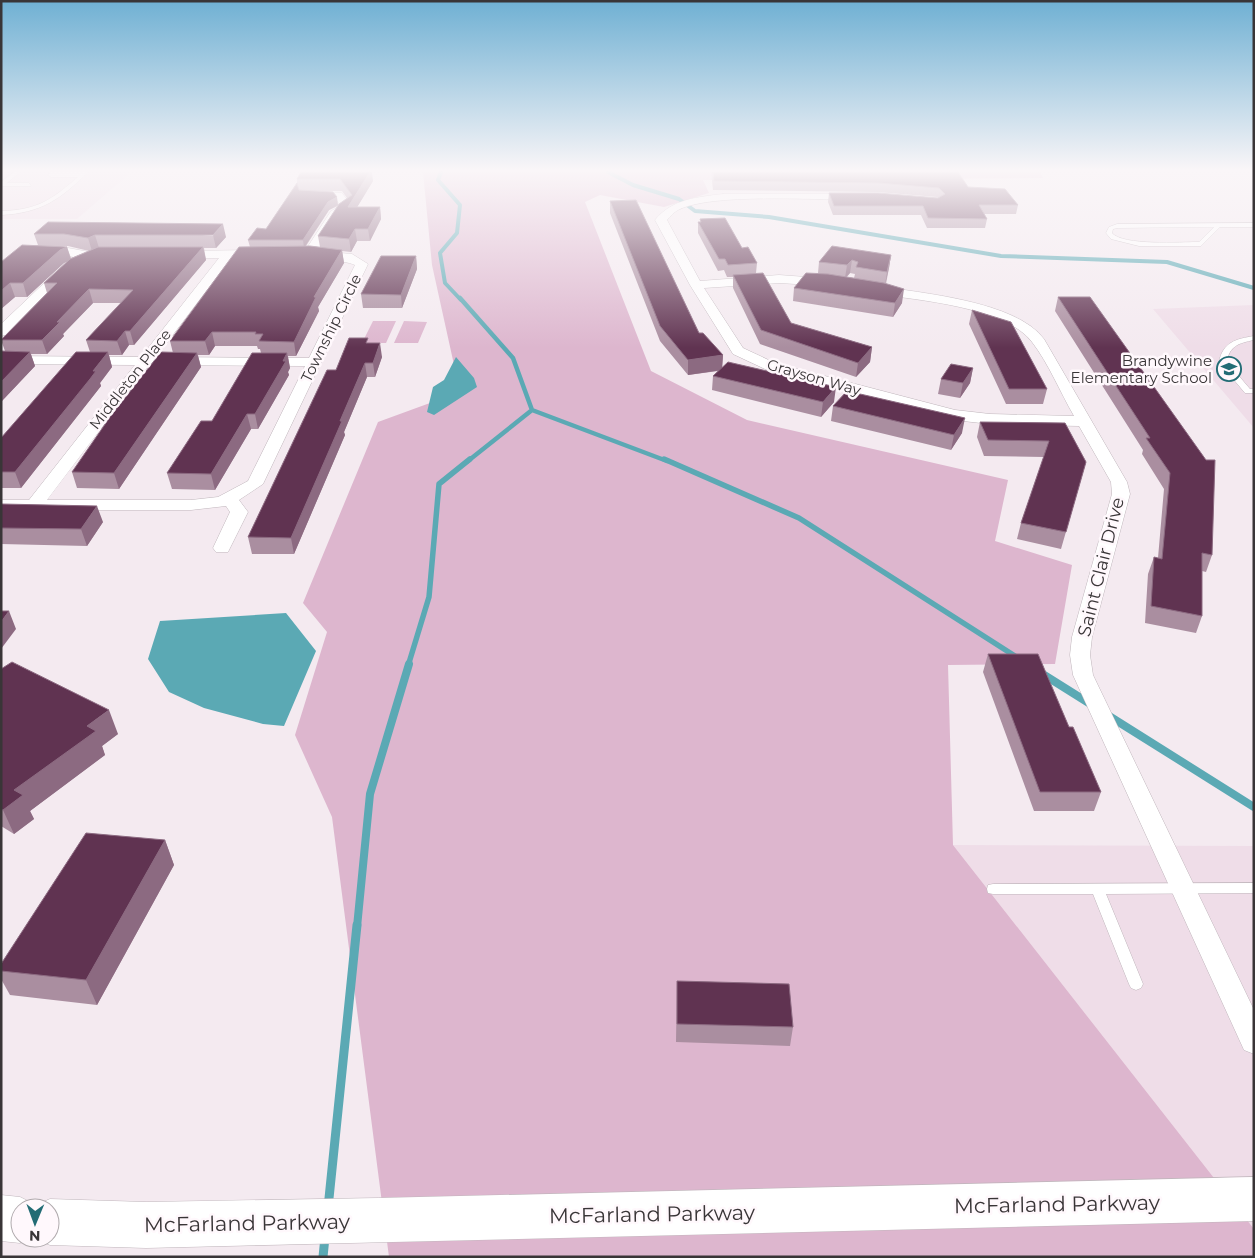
<svg xmlns="http://www.w3.org/2000/svg" width="1255" height="1258" viewBox="0 0 1255 1258" font-family="Montserrat,sans-serif">
<rect width="100%" height="100%" fill="#f4eaf0"/>
<!-- built -->
<path fill="#efdde8" d="M1 172H131L77 219H1Z
M1254 305V428L1153 309Z
M953 845 1254 846V1229Z"/>
<!-- green -->
<path fill="#ddb6ce" d="M423 172H1040L1043 178 703 180 709 193 664 207 600 195 585 202 651 371 747 420 1008 480 995 541 1072 565 1055 664 948 665 953 845 1254 1229V1257H389L332 817 295 735 327 632 303 603 378 422 460 392 432 265Z
M373 321H396L386 343H362Z
M404 321 427 322 418 343H394Z"/>
<!-- water -->
<path fill="#5ba9b4" d="M456 357 474 378 477 387 434 415 427 412 433 387 444 380Z
M286 613 316 651 284 726 263 724 204 708 169 692 148 659 160 621Z"/>
<g fill="none" stroke-linecap="round" stroke-linejoin="round">
<!-- stream-far4 -->
<path stroke="#5ba9b4" stroke-width="4" d="M441 172 438 180 460 205 457 233 440 253 445 283 461 300
M608 172 633 185 679 199 695 211 769 217 1001 256 1167 262 1254 288"/>
<!-- stream-far3 -->
<path stroke="#5ba9b4" stroke-width="4.5" d="M460 298 513 358 532 410 667 461
M468 461 532 410"/>
<!-- stream-far2 -->
<path stroke="#5ba9b4" stroke-width="5.5" d="M664 459 799 518 1018 658
M408 666 429 597 439 484 470 459"/>
<!-- stream-far1 -->
<path stroke="#5ba9b4" stroke-width="8" d="M1041 673 1092 705
M1109 716 1254 807
M357 927 370 794 409 664"/>
<!-- stream -->
<path stroke="#5ba9b4" stroke-width="9" d="M328 1208 357 925
M323 1257 325 1237"/>
<defs>
<path id="service" d="M14 172H20L7 183H29L31 186H1V182Z
M51 172H88C61 199 41 213 1 215V211C38 210 51 200 78 177H51L48 175Z
M1254 223V227H1220L1201 246H1139L1111 239 1106 233 1109 227 1117 224ZM1214 227 1199 242C1181 242 1123 246 1112 233L1113 229 1118 228Z
M1254 336V340C1239 343 1229 346 1227 362L1250 389H1254V393H1245L1219 362C1223 342 1236 339 1254 336Z
M1254 883V893L1106 894 1143 984 1141 988 1136 990 1131 988 1129 984 1093 894H993L988 893 987 889 988 885 993 884Z"/>
<path id="minor" d="M307 191 342 193 352 207 339 215 317 251 352 254 368 264 263 484 239 500 248 512 228 552H216L213 548 230 512 226 506 191 510H1V500H29L135 365 1 364V356L141 357 219 258H179L175 257V251L260 250 266 254 260 258H231L156 357 309 358 355 265C342 259 311 261 303 254L331 211 341 206 335 198 303 196V192ZM149 365 305 366 248 481 218 497 191 500H47Z
M723 194H855L860 197 855 200C814 200 711 193 678 210 674 212 670 217 667 220L700 281 779 275 833 279 835 282 833 285 829 286 779 283 704 288 743 348 775 363 955 410 990 414 1074 416C1060 392 1049 364 1032 342 1006 307 918 300 877 294L871 290 877 286C921 293 1016 301 1044 339L1127 482 1130 494 1092 637 1090 655 1093 675 1254 1010V1054L1244 1050 1073 675 1070 655 1072 637 1112 494 1111 482 1079 426 990 424 954 420 765 369 733 354 690 285 655 220C672 199 698 197 723 194Z
M43 248H68L95 253 97 256 91 260 68 256 39 255V249Z
M64 267 68 268 70 271 68 274 6 335 1 336V324L60 268Z"/>
<path id="primary" d="M1254 1177V1221L146 1248 50 1245 34 1238H50V1208H20V1238H31L20 1243 1 1241V1195L20 1197 36 1205 50 1199 146 1202 378 1198Z"/>
</defs>
<!-- service casing -->
<use href="#service" stroke="#c0b6bc" stroke-width="1"/>
<!-- minor casing -->
<use href="#minor" stroke="#c0b6bc" stroke-width="1"/>
<!-- primary casing -->
<use href="#primary" stroke="#c0b6bc" stroke-width="1"/>
<!-- service -->
<use href="#service" fill="#fff" fill-rule="evenodd"/>
<!-- minor -->
<use href="#minor" fill="#fff" fill-rule="evenodd"/>
<!-- primary -->
<use href="#primary" fill="#fff" fill-rule="evenodd"/>
</g>
<!-- wall -->
<path fill="#aa8ea0" fill-rule="evenodd" d="M301 172 373 181 357 207H380L381 219 370 241H357L351 252 342 251 344 263 318 307 319 311 296 356H288L290 368 288 372 289 375 258 429H251L215 490 172 489 167 473 212 421 261 353 260 349H258L257 346H215L209 355H198L201 367 119 489 77 488 72 472 173 353 170 341 250 247 248 240 266 229 297 183V179ZM317 191H342L347 198 338 205ZM338 206 318 236 320 247 306 246 329 210Z
M711 172H958L968 187 1018 205 1016 214H984L987 219 985 228H927L921 215H833L828 202 829 193 938 198 937 197 877 192 713 190Z
M610 201 699 333 723 355 722 367 834 402 821 417 712 390 713 376 718 371 688 375 660 341 610 213Z
M700 219 742 248 757 263 756 273 791 323 872 347 870 362 856 377 760 344 733 288V277H727L724 270 718 271 698 233V222H700Z
M48 222 226 237 216 248H204L206 260 134 345H129L122 355H109L112 367 100 383 101 386 21 488H1V438L90 352 86 340 121 303H93L63 334 64 336 47 354H31L35 366 1 402V351H5L1 340 47 293 44 283 68 261 64 263 27 297H15L1 309V262L38 245 34 234ZM59 246H68L89 251 71 258 67 247Z
M891 255 889 268 886 284 902 303 893 317 793 301 794 288 818 273 819 262ZM850 273 855 274 854 278 847 277Z
M416 256 417 269 402 308H363L361 294Z
M1058 297H1090L1212 555 1206 572 1202 571V616L1196 633 1145 623 1148 574 1154 557 1158 558 1164 489 1142 454 1143 450 1055 311Z
M972 310 1047 389 1043 404H1006L969 324Z
M369 343 382 357 375 377H367L344 432 345 435 294 554H252L248 537 336 370Z
M973 368 970 383 960 398 938 394 941 379Z
M833 406 962 433 951 450 831 421Z
M980 422 1065 423 1086 462 1061 549 1017 539 1021 523 1044 457 984 456 977 437Z
M1 504 103 522 87 546 1 544Z
M988 654 1069 727 1101 792 1094 811H1034L983 672Z
M1 669 118 734 102 746 105 755 30 811 34 819 14 834 1 826Z
M165 840 174 865 97 1005 10 995 1 979V964Z
M677 981 793 1027 790 1046 676 1042Z"/>
<!-- shaded-wall -->
<path fill="#8c6a81" d="M370 172H372L373 181 350 219 348 207Z
M337 197 338 205 329 210 304 248 303 240 328 202Z
M380 207 381 219 370 241 368 229Z
M223 224 226 237 216 248 213 235Z
M355 229 357 241 351 252 349 239Z
M95 235 99 248 92 251 88 238Z
M67 247 71 260 64 263 27 297 23 283 60 250Z
M203 247 206 260 134 345 130 331Z
M342 250 344 263 318 307 319 311 296 356 294 342 314 297Z
M891 255 889 268 885 285 887 272Z
M416 256 417 269 402 308 401 295Z
M852 260 850 273 845 278 847 265Z
M10 283 15 297 1 309V291Z
M89 289 93 303 63 334 64 336 47 354 42 340 57 322Z
M904 289 902 303 893 317 895 303Z
M125 331 129 345 122 355 117 341Z
M212 332 215 346 209 355 205 341Z
M380 343 382 357 375 377 373 363Z
M872 347 870 362 856 377 858 363Z
M30 352 35 366 1 402V382Z
M108 352 112 367 100 383 101 386 21 488 15 472Z
M197 353 201 367 119 489 114 473Z
M287 353 290 368 288 372 289 375 258 429 255 414Z
M723 355 722 370 688 375V360Z
M365 363 367 377 344 432 345 435 294 554 291 538 340 421Z
M973 368 970 383 960 398 963 383Z
M836 387 834 402 821 417 823 402Z
M247 414 251 429 215 490 211 474Z
M965 418 962 433 951 450 954 435Z
M97 506 103 522 87 546 81 529Z
M9 611 16 629 1 649V622Z
M109 710 118 734 102 746 105 755 30 811 34 819 14 834 3 810 14 790 87 726Z
M165 840 174 865 97 1005 86 980Z"/>
<!-- building -->
<path fill="#603351" stroke="#8c6a81" d="M301 172H370L348 207H380L368 229H355L349 239 318 236 339 204 352 195 340 179H297Z
M713 172H958L968 187 1005 189 1018 205H979L987 219 928 218 923 206H834L829 193H878L938 198 945 194 939 188 878 183 714 181Z
M297 183 299 190 333 192 337 197 328 202 303 240H248L257 228 266 229Z
M636 200 699 333H703L723 355 688 360 660 326 610 201Z
M725 218 742 248 748 247 757 263 728 265 725 259H719L698 222H701L700 219Z
M48 222 223 224 213 235H95L88 238 64 234H34Z
M22 245 67 247 60 250 23 283H10L1 291V262Z
M310 246 342 250 314 297H316L294 342 259 341 263 334H255L256 332H212L205 341H170L239 247Z
M832 246 891 255 887 272 856 267 858 262 852 260 847 265 819 262Z
M98 247H203L130 331H125L117 341 86 340 133 290 89 289 57 322H60L42 340H1L57 283H44L70 259Z
M381 256H416L401 295 361 294Z
M763 273 791 323 872 347 858 363 761 330 733 275Z
M806 273 828 274 884 283 904 289 895 303 794 288Z
M1058 297H1090L1206 460H1215L1212 555 1202 553V616L1151 606 1154 557 1162 559 1170 473 1146 438H1150Z
M972 310 1011 322 1047 389H1009Z
M349 338H368L366 343H380L373 363H365L340 421H342L291 538 248 537 327 370H336Z
M1 351 30 352 1 382Z
M76 352H108L93 371H96L90 379 15 472H1V438Z
M161 352 197 353 114 473 72 472 110 417Z
M252 353H287L283 361H286L255 414H247L211 474 167 473 201 421H212Z
M728 362 836 387 823 402 713 376Z
M951 364 973 368 963 383 941 379Z
M847 391 965 418 954 435 833 406Z
M980 422 1065 423 1086 462 1066 532 1021 523 1049 441 988 440Z
M1 504 97 506 81 529 1 528Z
M1 611H9L1 622Z
M988 654H1038L1069 727H1073L1101 792H1040Z
M12 662 109 710 87 726 96 731 14 790 23 795 3 810 1 809V669Z
M86 833 165 840 86 980 1 971V964Z
M677 981 789 984 793 1027 677 1024Z"/>
<!-- sky -->
<linearGradient id="sky" x2="0" y2="1"><stop stop-color="#6fb0d3"/><stop offset="0.49" stop-color="#faf6f8"/><stop offset="1" stop-color="#faf6f8" stop-opacity="0"/></linearGradient>
<rect width="1255" height="348" fill="url(#sky)"/>
<!-- icons -->
<defs>
<symbol id="school-ring" viewBox="-11 -11 22 22"><circle r="9.5" fill="#fff8fc" stroke="#226c75" stroke-width="1.5"/><path d="M0-5L7-2L0 1L-7-2ZM-4 1L0 2.5L4 1V4Q0 6-4 4Z" fill="#226c75"/></symbol>
</defs>
<g fill-rule="evenodd">
<use href="#school-ring" x="1215" y="355" width="28" height="28"/>
</g>
<g text-anchor="middle" dominant-baseline="central" stroke-width="5" stroke-linejoin="round" paint-order="stroke">
<!-- far-street labels -->
<g font-size="15" fill="#393537" stroke="#fff8fc">
<text transform="translate(331 328) rotate(-64)">Township Circle</text>
<text transform="translate(814 377) rotate(16)">Grayson Way</text>
<text transform="translate(130 379) rotate(-52)">Middleton Place</text>
</g>
<!-- far-poi labels -->
<g font-size="15" fill="#393537" stroke="#fff8fc" text-anchor="end">
<text x="1212" y="360">Brandywine<tspan x="1212" dy="17">Elementary School</tspan></text>
</g>
<!-- street labels -->
<g font-size="18" fill="#393537" stroke="#fff8fc">
<text transform="translate(1101 567) rotate(-76)">Saint Clair Drive</text>
</g>
<!-- near-street labels -->
<g font-size="21" fill="#393537" stroke="#fff8fc">
<text transform="translate(1057 1204) rotate(-1)">McFarland Parkway</text>
<text transform="translate(652 1214) rotate(-1)">McFarland Parkway</text>
<text transform="translate(247 1223) rotate(-1)">McFarland Parkway</text>
</g>
</g>
<!-- border -->
<rect width="1255" height="1258" fill="none" stroke="#393537" stroke-width="5"/>
<!-- north arrow -->
<g transform="translate(35 1223) rotate(181)"><circle r="24" fill="#fff8fc" stroke="#b0aaad"/>
<path d="M0-4L9 19L0 12L-9 19Z" fill="#226c75"/>
<text y="-8" font-size="14" font-weight="bold" text-anchor="middle" fill="#393537">N</text>
</g>
</svg>
